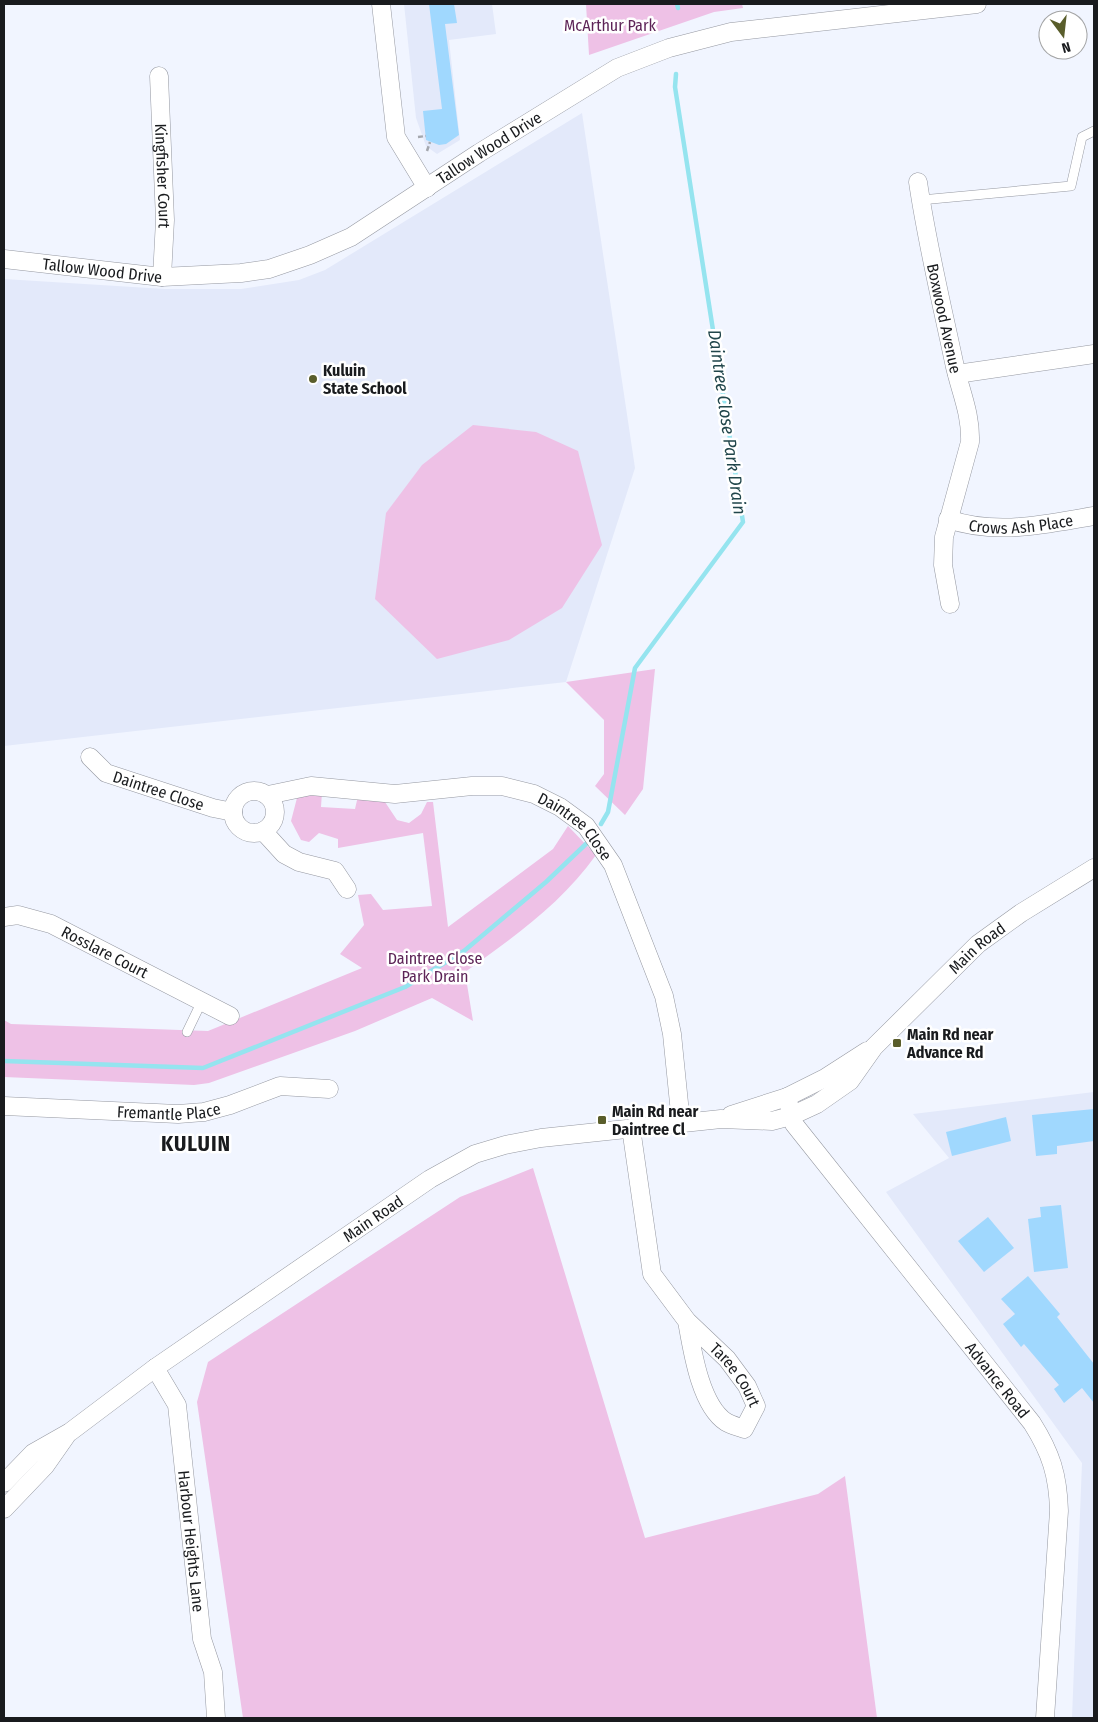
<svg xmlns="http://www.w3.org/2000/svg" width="1098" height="1722" viewBox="0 0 1098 1722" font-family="'Fira Sans Condensed',sans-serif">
<rect width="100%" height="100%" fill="#f1f5ff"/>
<!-- built -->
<path fill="#e3e9fa" d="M404 4H492L496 34 449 40 460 140 437 154 426 146 416 118Z
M582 113 635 468 566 682 4 746V279L165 289H241L299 280 325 270Z
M1094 1092V1718H1072L1082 1463 886 1192 949 1158 913 1114Z"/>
<!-- green -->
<path fill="#eec1e6" d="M586 4H742L743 8 714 12 589 55Z
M473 425 536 432 578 451 602 545 562 608 509 640 437 659 375 599 386 513 422 465Z
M655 669 643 789 625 815 595 786 604 774V720L566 682Z
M322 792 321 807 355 809 358 796 383 799 397 820 409 823 421 814 427 802H433L448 927 553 849 568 826 596 855C562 903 513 938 465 972L473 1021 432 998 355 1031 209 1083 194 1085 4 1077V1020L11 1024 208 1031 362 968 340 954 364 925 358 895 371 894 383 910 432 906 423 833 338 848V839L319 833 309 842 301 840 291 821 297 798Z
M533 1168 645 1538 818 1494 845 1476 877 1718H243L197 1402 208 1362 460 1197Z"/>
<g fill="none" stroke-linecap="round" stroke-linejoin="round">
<!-- stream -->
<path stroke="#95e4ef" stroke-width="4.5" d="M677 4 678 8
M601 824 608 812 635 668 743 522 675 87 676 74
M4 1061 203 1068 405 987 464 951 546 882 587 843"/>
</g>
<!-- building -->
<path fill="#a0d8fe" d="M429 4H454L457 23 445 24 459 135 446 144 439 145 426 140 423 111 442 109Z
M1094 1109V1141L1057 1146V1154L1036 1156 1032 1115Z
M1006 1117 1011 1141 952 1156 946 1132Z
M1061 1205 1068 1268 1034 1272 1028 1219 1041 1217 1040 1207Z
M988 1217 1014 1248 984 1272 958 1241Z
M1028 1276 1060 1314 1057 1317 1094 1364V1403L1082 1388 1064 1403 1054 1389 1059 1385 1024 1344 1021 1347 1003 1324 1015 1314 1001 1299Z"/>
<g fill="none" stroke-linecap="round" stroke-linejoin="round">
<defs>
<path id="service" d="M921 200 1071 186 1082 137 1094 131
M187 1032 201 1003"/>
<g id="minor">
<path d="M381 4 396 137 427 188"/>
<path id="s1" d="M159 76 165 220 162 277"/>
<path id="s2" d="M918 182C927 244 942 305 955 367 961 393 971 414 970 442L944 537 943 565 950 604"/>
<path id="s3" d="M4 259 162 277 241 273 269 269 310 255 351 237 479 153 617 68 669 48 731 32 977 4"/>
<path d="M957 374 1094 354"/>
<path id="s4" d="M948 519C997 536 1045 524 1094 516"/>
<path id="s5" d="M90 757 106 773 213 808 233 812"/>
<circle cx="254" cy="812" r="21"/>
<path id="s6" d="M268 795 311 786 395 794 472 786H502L534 794 560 807 586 826 613 865 664 996 672 1034 681 1123"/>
<path d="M263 831 284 854 299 862 335 871 347 889"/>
<path id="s7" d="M4 917 18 915 51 924 230 1016"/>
<path id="s8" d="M787 1097 794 1124 1032 1423C1051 1453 1058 1475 1059 1511L1045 1718"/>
<path id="s9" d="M4 1106 178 1114 204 1112 230 1105 280 1086 329 1089"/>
<path d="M731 1115 787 1097 825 1078 867 1051"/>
<path id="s10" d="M631 1128 652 1274 687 1321 727 1359 747 1386 756 1406 744 1429C739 1427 731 1425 726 1422 700 1405 692 1349 687 1321"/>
<path id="s11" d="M155 1368 177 1405 202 1639 213 1672 216 1718"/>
<path id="s12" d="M4 1483 33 1453 70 1432 155 1368 430 1179 475 1154 505 1145 541 1138 721 1119 772 1121 791 1116 817 1104 850 1081 874 1047 978 944 1021 913 1094 868"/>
<path d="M4 1509 45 1466 66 1436"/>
</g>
</defs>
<!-- service casing -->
<use href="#service" stroke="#9598a1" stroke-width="10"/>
<!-- minor casing -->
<use href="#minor" stroke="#9598a1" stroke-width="19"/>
<!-- path -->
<path stroke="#a4a7ae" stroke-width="2.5" stroke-dasharray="5 2.5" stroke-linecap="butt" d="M418 137 426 136
M427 151 430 142"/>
<!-- service -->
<use href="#service" stroke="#fff" stroke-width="9"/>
<!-- minor -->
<use href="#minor" stroke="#fff" stroke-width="18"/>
</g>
<!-- markers -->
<g fill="#595d2b" stroke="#fff" stroke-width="2">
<circle cx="313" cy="379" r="5"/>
<rect x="892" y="1038" width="10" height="10" rx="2.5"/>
<rect x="597" y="1115" width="10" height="10" rx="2.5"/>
</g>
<g text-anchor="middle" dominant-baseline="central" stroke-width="5" stroke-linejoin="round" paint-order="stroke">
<!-- park labels -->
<g font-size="16" fill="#5d2457" stroke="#fff">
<text x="610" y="25">McArthur Park</text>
<text x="435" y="958">Daintree Close<tspan x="435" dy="18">Park Drain</tspan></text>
</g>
<!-- street labels -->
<g font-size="16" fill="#191b1e" stroke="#fff">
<text stroke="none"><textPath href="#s3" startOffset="519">Tallow Wood Drive</textPath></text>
<text stroke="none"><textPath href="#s1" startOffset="100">Kingfisher Court</textPath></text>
<text stroke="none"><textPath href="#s3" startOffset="99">Tallow Wood Drive</textPath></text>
<text stroke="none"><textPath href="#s2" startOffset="139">Boxwood Avenue</textPath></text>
<text stroke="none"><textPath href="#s4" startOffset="74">Crows Ash Place</textPath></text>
<text stroke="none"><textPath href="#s5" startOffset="78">Daintree Close</textPath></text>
<text stroke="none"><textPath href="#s6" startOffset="322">Daintree Close</textPath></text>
<text stroke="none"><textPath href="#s12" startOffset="1149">Main Road</textPath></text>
<text stroke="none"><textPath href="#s7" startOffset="109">Rosslare Court</textPath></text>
<text stroke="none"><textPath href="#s9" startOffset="165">Fremantle Place</textPath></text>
<text stroke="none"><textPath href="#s12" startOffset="455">Main Road</textPath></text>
<text stroke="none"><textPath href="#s10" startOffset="279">Taree Court</textPath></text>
<text stroke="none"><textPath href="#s8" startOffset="355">Advance Road</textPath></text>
<text stroke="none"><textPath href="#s11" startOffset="180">Harbour Heights Lane</textPath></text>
</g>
<!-- poi labels -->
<g font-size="16" font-weight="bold" fill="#191b1e" stroke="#fff" text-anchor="start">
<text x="323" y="370">Kuluin<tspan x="323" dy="18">State School</tspan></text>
<text x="907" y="1034">Main Rd near<tspan x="907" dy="18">Advance Rd</tspan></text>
<text x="612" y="1111">Main Rd near<tspan x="612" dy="18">Daintree Cl</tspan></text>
</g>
<!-- water labels -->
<g font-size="18" font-style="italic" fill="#21464b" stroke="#fff">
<text transform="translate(727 422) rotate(82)">Daintree Close Park Drain</text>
</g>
<!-- district labels -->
<g font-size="21" font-weight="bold" letter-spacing="1" fill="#191b1e" stroke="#fff">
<text x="196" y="1144">KULUIN</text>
</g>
</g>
<!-- border -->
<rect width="1098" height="1722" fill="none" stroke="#191b1e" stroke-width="10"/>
<!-- north arrow -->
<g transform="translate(1063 35) rotate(165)"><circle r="24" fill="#ffffff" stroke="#a3a4a5"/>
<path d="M0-4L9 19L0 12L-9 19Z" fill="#595d2b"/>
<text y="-8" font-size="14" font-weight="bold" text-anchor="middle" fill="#191b1e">N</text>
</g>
</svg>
